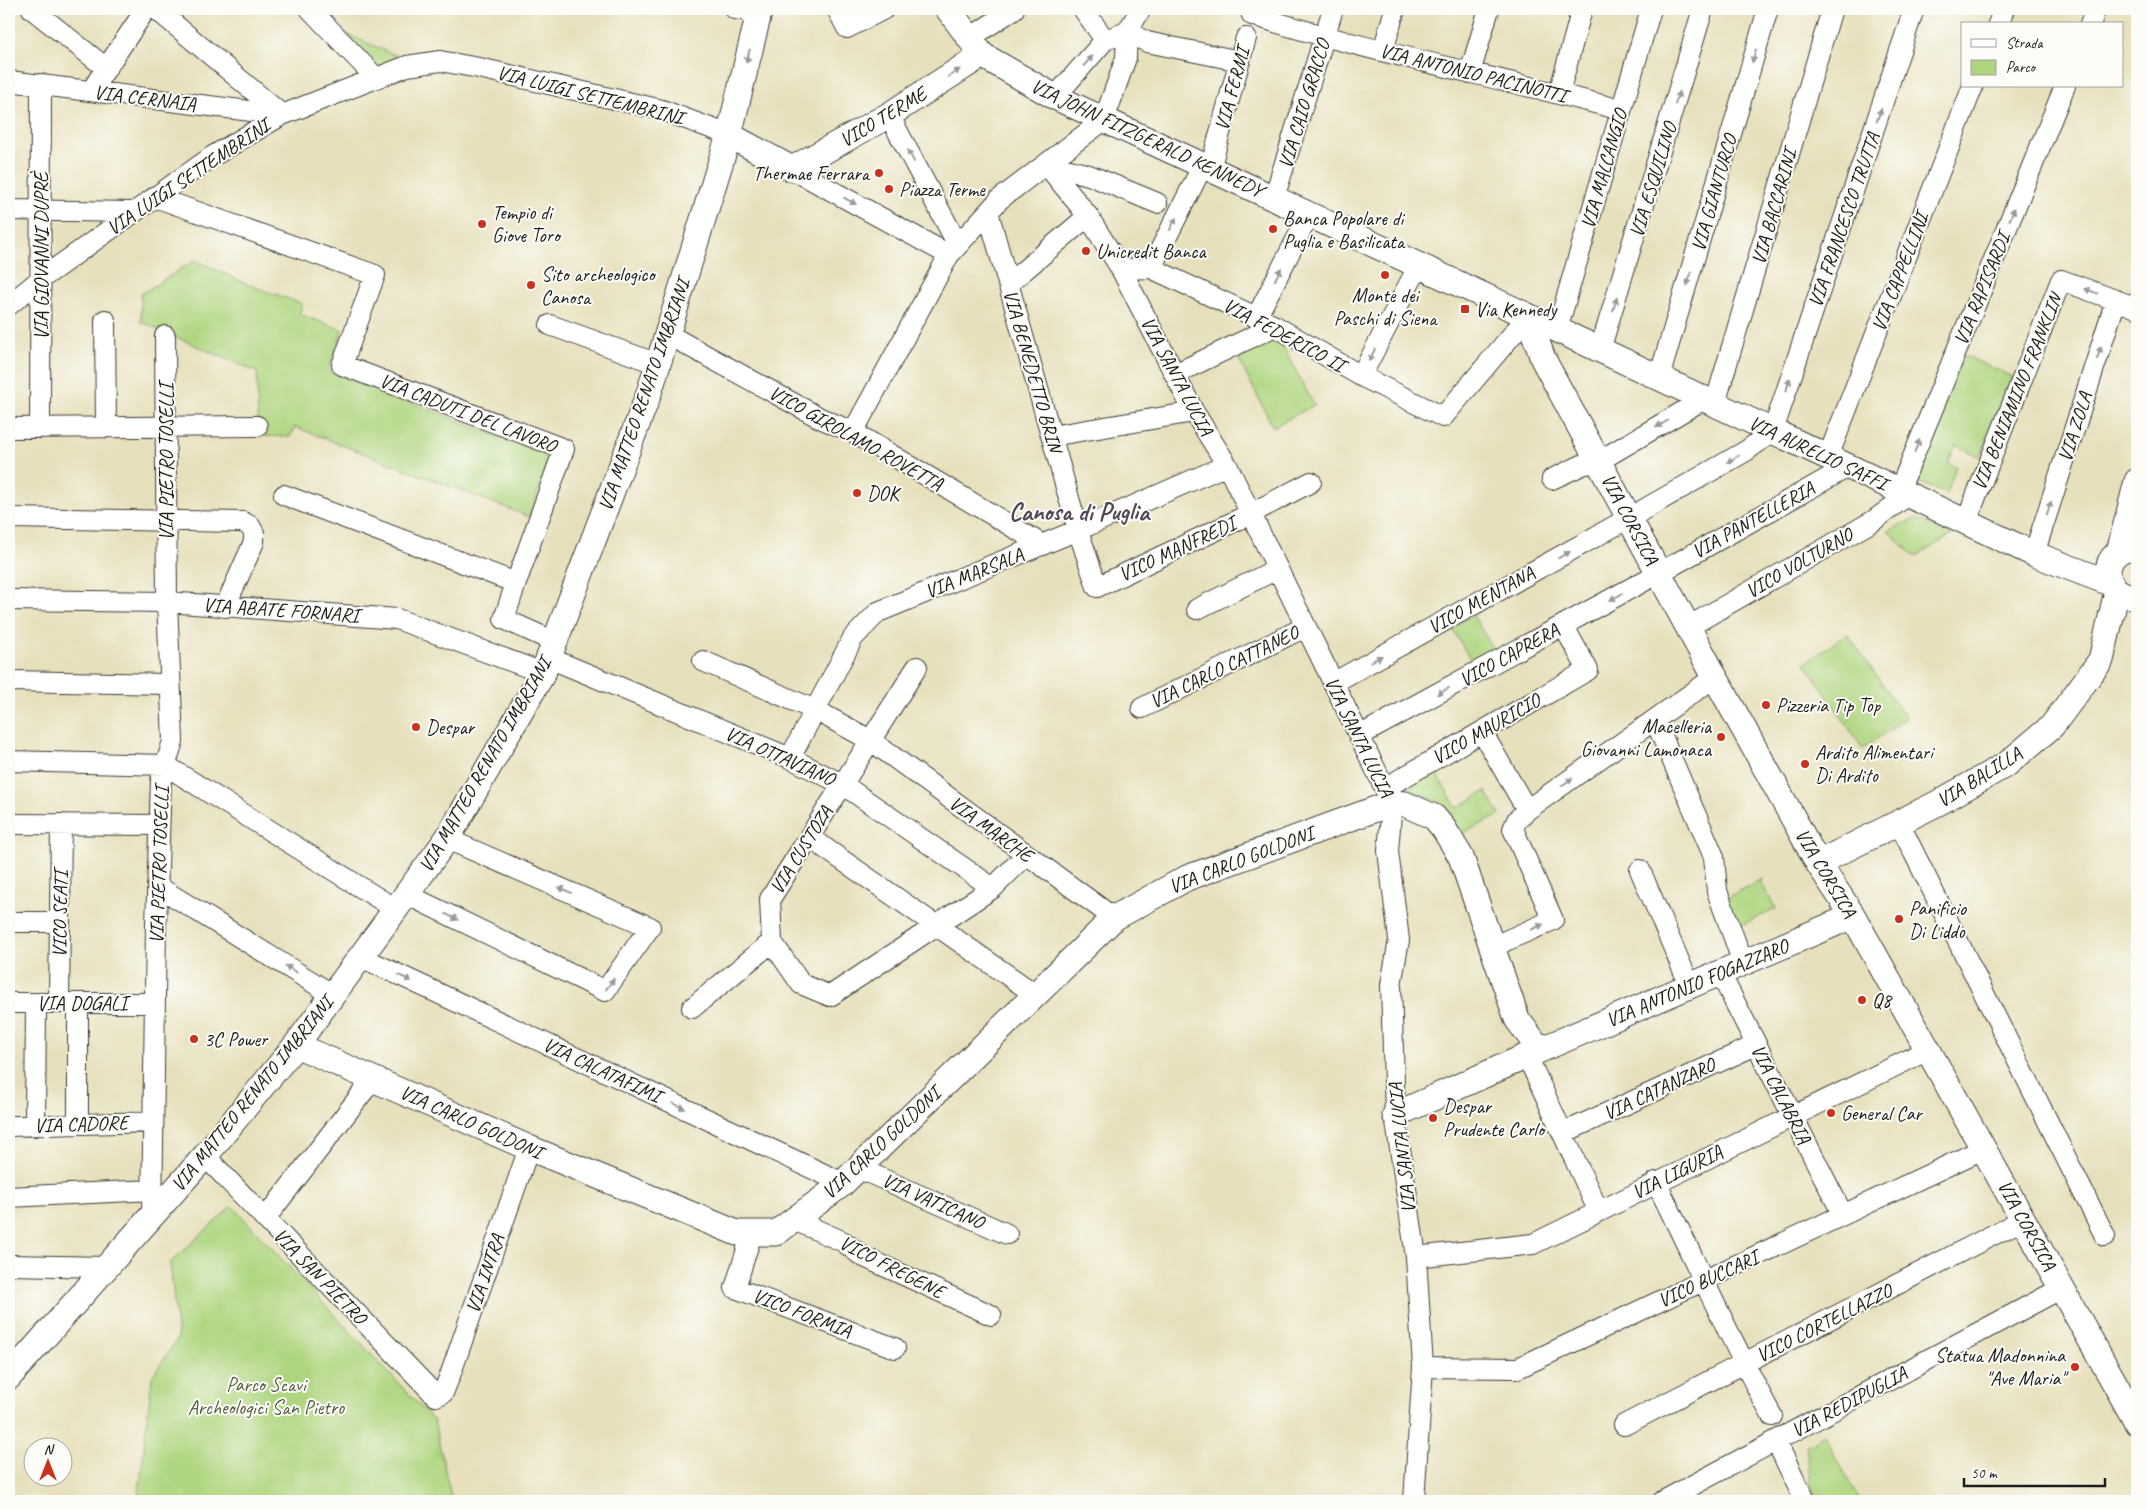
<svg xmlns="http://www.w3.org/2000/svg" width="2146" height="1510" viewBox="0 0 2146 1510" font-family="Caveat,sans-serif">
<rect width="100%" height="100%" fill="#fdfcf7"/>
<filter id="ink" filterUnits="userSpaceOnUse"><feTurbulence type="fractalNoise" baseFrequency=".02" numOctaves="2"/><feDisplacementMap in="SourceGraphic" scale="10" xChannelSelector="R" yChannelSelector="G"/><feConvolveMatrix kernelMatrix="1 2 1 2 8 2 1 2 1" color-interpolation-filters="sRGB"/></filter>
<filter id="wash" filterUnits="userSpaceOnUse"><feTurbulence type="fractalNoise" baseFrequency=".0096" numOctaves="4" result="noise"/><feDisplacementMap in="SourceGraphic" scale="20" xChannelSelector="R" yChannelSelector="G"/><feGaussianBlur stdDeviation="1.12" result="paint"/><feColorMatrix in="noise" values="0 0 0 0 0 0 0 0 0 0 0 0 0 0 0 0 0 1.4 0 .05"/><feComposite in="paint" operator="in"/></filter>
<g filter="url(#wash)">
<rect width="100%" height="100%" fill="#e7e0bc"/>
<!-- green -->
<path fill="#afd57f" stroke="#66784e" d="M342 32 402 58 377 68Z
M195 260 249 285 303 304 299 314 343 330 328 371 545 454 549 458 530 517 295 427 290 437 258 436 257 372 141 322V294Z
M1277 335 1314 405 1273 427 1237 356Z
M1963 355 2013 377 1980 457 1956 445 1948 463 1956 467 1946 494 1913 480Z
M1915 518 1952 535 1915 557 1888 531Z
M1473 615 1496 654 1474 666 1451 627Z
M1847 634 1906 718 1863 749 1805 663Z
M1435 771 1457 808 1486 791 1500 815 1461 834C1446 803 1438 799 1406 790Z
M1762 879 1761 882 1776 909 1735 928 1724 899Z
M232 1206 434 1421 452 1501H138L152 1377 178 1338 170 1263Z
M1824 1435 1860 1501H1819L1811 1486 1806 1446Z"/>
</g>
<g filter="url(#ink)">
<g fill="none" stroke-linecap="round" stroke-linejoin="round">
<defs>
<path id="minor" d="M32 9 106 68
M156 9 282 115
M310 9 375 77
M735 9 759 12
M837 9 847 28 884 9
M1083 9 1105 40
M1252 15C1374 53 1498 77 1621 110
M1998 24 2004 9
M2090 24 2096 9
M1127 32 1147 42 1240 61
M970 38 1014 9
M1383 51 1395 9
M1470 73 1489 9
M9 81 282 115
M91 91 146 9
M1559 93 1582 9
M1055 97 1105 40 1127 32
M889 115 958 245
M1046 164 1088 216 1121 269 1194 412 1227 465 1392 803 1388 851 1399 940 1391 985 1395 1115 1416 1257 1423 1367 1414 1501
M1046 164 1089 175 1157 203
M792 169 949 255
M1210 169 1246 38
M155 197 375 275 342 365 564 449 516 583 284 495
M1274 198 1333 9
M9 210 132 212
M988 212 1078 530 1097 587 1250 514 1311 482
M1151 268 1203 165
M1121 269 1151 268 1275 326 1361 376 1443 417 1528 316
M1008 284 1088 216
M9 305 42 278 213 156 282 115 407 66 440 61 479 68 662 110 729 135
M1256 318 1309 215
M105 320 106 427
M550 325 658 364
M1557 330 1651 9
M667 334 820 418 853 432 1043 545
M1600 350 1703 9
M1175 374 1275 326
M1361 376 1419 265
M1659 378 1768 9
M1715 404 1832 9
M9 428 257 426
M40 428 41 84
M853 432 949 255 1000 199 1104 120 1126 58 1127 32 1141 9
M1051 436 1194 412
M1828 457 1973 86
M1552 479 1582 465 1599 461 1704 399
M1899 491 2065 86
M9 518 243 522 250 526 254 533V542L225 607
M1966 522 2061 280 2137 308
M2034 554 2116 300
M516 583 504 619 555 642
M9 600 167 602 397 619 543 673
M1197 609 1277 569
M1688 627 1873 521 1908 495
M549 658 790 758 842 784 993 888
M703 661 815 710 870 740 1114 918
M917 667 770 899 772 942 801 984 830 996 993 888 1026 855
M9 681 170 684
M1333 683 1629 518 1746 451 1773 431 1914 9
M1142 708 1305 627
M1655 720 1714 857 1717 891 1743 963
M1482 732 1527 810
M1359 736 1659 573 1848 467
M790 758 853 638 878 612 1078 530 1227 465
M9 761 165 765 397 910
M1385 788 1588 670 1563 625
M1899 823 2105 1236
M9 824 159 825
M809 837 1036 995
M1640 870 1690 986
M157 886 333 995
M408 895 605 991 650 927 447 839
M9 922H60
M1492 947 1553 920 1513 829 1517 820 1527 810 1715 677
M361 957 843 1183
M1720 973 1843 1215
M9 1003H155
M59 1003 61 824
M78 1003V1124
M692 1008 772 942
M1527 1056 1598 1210
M9 1126 153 1122
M35 1126 36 1003
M1563 1133 1756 1045
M205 1156 436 1396 443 1393 451 1373 529 1148
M858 1168 1007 1234
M1656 1182C1695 1260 1730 1340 1772 1416
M9 1197 152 1190
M152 1216 156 925 161 780 173 741 167 602 165 336
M265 1219 373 1079
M794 1220 844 1242 862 1256 991 1315
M752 1233 735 1288 895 1348
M1416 1257 1533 1244 1928 1050
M9 1265 106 1267
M1423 1367 1518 1368 1983 1149
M1624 1425 2024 1219
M1776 1441 1805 1501
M1663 1501 2062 1288"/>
<path id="tertiary" d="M948 9 982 55 1055 97 1528 316 2034 554 2110 583
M729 135 792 169 889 115 982 55
M1528 316 1543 359 1715 677 1818 863 1853 916 2137 1423
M2137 548C2099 545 2098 598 2137 596
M2119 552 2137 481
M1818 863 1938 803 2007 764 2052 726 2101 660 2117 591
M296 1045 529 1148 737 1233H776L841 1185 1114 918 1187 878 1392 803 1405 804 1434 817 1444 829 1461 857 1517 1019 1540 1050
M1395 1115 1540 1050 1853 916
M9 1377 205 1156 296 1045 447 839 543 673 649 393 729 135 760 9"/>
</defs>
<!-- minor casing -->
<use href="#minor" stroke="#3a3934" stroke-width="22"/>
<!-- tertiary casing -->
<use href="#tertiary" stroke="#3a3934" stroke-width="27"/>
<!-- minor -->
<use href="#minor" stroke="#fff" stroke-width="20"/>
<!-- tertiary -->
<use href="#tertiary" stroke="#fff" stroke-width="25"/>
</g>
<!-- one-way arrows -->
<defs><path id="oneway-solid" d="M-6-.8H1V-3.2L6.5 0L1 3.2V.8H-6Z" transform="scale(1.25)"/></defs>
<g fill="#999">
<use href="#oneway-solid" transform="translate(748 56) rotate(104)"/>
<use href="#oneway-solid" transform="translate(1754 56) rotate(106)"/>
<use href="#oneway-solid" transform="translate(1088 61) rotate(-48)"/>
<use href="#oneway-solid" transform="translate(954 73) rotate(-33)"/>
<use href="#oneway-solid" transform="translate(1677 98) rotate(-74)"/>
<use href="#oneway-solid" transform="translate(1879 115) rotate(-71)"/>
<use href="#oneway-solid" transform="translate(911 156) rotate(-118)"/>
<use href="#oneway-solid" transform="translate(850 201) rotate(29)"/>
<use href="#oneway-solid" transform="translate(2012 214) rotate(-68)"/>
<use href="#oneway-solid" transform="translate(1173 224) rotate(-63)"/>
<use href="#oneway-solid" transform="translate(1278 274) rotate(-63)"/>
<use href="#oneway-solid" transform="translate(1689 279) rotate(106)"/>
<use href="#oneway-solid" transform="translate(2091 291) rotate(-160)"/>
<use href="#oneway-solid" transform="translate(1615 304) rotate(-73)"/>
<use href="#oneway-solid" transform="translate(2099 353) rotate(-72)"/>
<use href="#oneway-solid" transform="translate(1372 355) rotate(117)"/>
<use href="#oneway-solid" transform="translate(1788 385) rotate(-71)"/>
<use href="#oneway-solid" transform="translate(1662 424) rotate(150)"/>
<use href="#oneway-solid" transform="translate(1917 446) rotate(-68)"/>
<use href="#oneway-solid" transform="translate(1733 459) rotate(150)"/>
<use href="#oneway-solid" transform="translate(2049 508) rotate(-72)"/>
<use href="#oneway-solid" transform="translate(1564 555) rotate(-29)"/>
<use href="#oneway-solid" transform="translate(1616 597) rotate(152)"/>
<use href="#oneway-solid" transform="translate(1376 659) rotate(-29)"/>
<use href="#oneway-solid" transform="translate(1443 691) rotate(151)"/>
<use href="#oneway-solid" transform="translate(1567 782) rotate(-35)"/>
<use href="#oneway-solid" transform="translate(565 890) rotate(-156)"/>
<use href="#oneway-solid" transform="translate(452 917) rotate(26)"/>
<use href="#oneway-solid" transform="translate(1537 927) rotate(-24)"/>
<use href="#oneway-solid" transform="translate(291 969) rotate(-148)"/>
<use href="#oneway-solid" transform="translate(405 978) rotate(25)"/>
<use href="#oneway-solid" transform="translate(610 984) rotate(-54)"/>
<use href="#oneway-solid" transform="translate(679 1106) rotate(25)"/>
</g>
</g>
<!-- markers -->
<g fill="#c8321e" stroke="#fdfcf7" stroke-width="2">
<circle cx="879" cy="173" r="5"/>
<circle cx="889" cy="189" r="5"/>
<circle cx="482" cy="224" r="5"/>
<circle cx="1273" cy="229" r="5"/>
<circle cx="1086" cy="251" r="5"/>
<circle cx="1385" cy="275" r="5"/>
<circle cx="531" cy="285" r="5"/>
<rect x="1460" y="304" width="10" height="10" rx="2.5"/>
<circle cx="857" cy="493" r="5"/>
<circle cx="1766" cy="705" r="5"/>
<circle cx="416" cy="727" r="5"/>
<circle cx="1721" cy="737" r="5"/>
<circle cx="1805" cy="764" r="5"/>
<circle cx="1899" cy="919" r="5"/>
<circle cx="1862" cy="1000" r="5"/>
<circle cx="194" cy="1039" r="5"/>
<circle cx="1831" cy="1113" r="5"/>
<circle cx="1433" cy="1118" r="5"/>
<circle cx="2075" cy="1367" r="5"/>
</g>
<g text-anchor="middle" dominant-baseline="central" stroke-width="4" stroke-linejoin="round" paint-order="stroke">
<!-- street labels -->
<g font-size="20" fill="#1c1c1c" stroke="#fdfcf7">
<text transform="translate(1473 73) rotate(14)">VIA ANTONIO PACINOTTI</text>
<text transform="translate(1232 89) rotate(-75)">VIA FERMI</text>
<text transform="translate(590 95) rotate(14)">VIA LUIGI SETTEMBRINI</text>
<text transform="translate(145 98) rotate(7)">VIA CERNAIA</text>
<text transform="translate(1304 104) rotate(-73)">VIA CAIO GRACCO</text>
<text transform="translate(883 117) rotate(-31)">VICO TERME</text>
<text transform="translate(1147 138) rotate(25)">VIA JOHN FITZGERALD KENNEDY</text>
<text transform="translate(1604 169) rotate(-74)">VIA MALCANGIO</text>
<text transform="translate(188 177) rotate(-34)">VIA LUIGI SETTEMBRINI</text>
<text transform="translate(1653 180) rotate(-73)">VIA ESQUILINO</text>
<text transform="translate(1714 193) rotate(-74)">VIA GIANTURCO</text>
<text transform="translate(1774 207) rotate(-74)">VIA BACCARINI</text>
<text transform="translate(1844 220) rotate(-71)">VIA FRANCESCO TRUTTA</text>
<text transform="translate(41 256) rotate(-90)">VIA GIOVANNI DUPRÈ</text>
<text transform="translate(1900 272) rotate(-69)">VIA CAPPELLINI</text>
<text transform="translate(1982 289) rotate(-68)">VIA RAPISARDI</text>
<text transform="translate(1284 335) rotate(28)">VIA FEDERICO II</text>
<text transform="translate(1033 371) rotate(74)">VIA BENEDETTO BRIN</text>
<text transform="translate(1177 376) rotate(62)">VIA SANTA LUCIA</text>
<text transform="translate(2017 392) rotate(-68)">VIA BENIAMINO FRANKLIN</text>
<text transform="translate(644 395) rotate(-71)">VIA MATTEO RENATO IMBRIANI</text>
<text transform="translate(468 413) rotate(21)">VIA CADUTI DEL LAVORO</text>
<text transform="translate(2075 427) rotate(-72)">VIA ZOLA</text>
<text transform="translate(856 438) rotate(29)">VICO GIROLAMO ROVETTA</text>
<text transform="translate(1818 453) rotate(25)">VIA AURELIO SAFFI</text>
<text transform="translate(166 462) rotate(-90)">VIA PIETRO TOSELLI</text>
<text transform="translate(1630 519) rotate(62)">VIA CORSICA</text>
<text transform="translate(1753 520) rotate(-29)">VIA PANTELLERIA</text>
<text transform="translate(1177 549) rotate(-25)">VICO MANFREDI</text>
<text transform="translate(1799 563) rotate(-30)">VICO VOLTURNO</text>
<text transform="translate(974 573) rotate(-22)">VIA MARSALA</text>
<text transform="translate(1481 600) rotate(-29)">VICO MENTANA</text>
<text transform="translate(281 610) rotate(4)">VIA ABATE FORNARI</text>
<text transform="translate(1509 655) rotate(-29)">VICO CAPRERA</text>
<text transform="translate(1224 667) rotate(-26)">VIA CARLO CATTANEO</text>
<text transform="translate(1486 729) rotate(-30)">VICO MAURICIO</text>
<text transform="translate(1359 737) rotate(64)">VIA SANTA LUCIA</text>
<text transform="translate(780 756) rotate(24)">VIA OTTAVIANO</text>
<text transform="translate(485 765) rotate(-60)">VIA MATTEO RENATO IMBRIANI</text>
<text transform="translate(1979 777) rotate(-32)">VIA BALILLA</text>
<text transform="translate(991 829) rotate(36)">VIA MARCHE</text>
<text transform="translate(801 850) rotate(-58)">VIA CUSTOZA</text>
<text transform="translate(1241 860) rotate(-21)">VIA CARLO GOLDONI</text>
<text transform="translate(159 865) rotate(-88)">VIA PIETRO TOSELLI</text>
<text transform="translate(1826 873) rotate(59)">VIA CORSICA</text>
<text transform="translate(60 914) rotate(-89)">VICO SEATI</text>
<text transform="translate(1697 983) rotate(-23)">VIA ANTONIO FOGAZZARO</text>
<text x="82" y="1003">VIA DOGALI</text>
<text transform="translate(602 1070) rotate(25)">VIA CALATAFIMI</text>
<text transform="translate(1659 1089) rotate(-25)">VIA CATANZARO</text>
<text transform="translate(252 1094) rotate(-51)">VIA MATTEO RENATO IMBRIANI</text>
<text transform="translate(1781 1094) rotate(63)">VIA CALABRIA</text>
<text transform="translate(471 1122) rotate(24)">VIA CARLO GOLDONI</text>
<text transform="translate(81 1124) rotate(-2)">VIA CADORE</text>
<text transform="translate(881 1143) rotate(-43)">VIA CARLO GOLDONI</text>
<text transform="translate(1402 1148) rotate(-96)">VIA SANTA LUCIA</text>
<text transform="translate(1677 1172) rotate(-26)">VIA LIGURIA</text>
<text transform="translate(933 1201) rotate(24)">VIA VATICANO</text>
<text transform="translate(2027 1225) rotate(61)">VIA CORSICA</text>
<text transform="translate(892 1267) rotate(27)">VICO FREGENE</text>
<text transform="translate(485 1274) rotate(-71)">VIA INTRA</text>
<text transform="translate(320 1276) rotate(46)">VIA SAN PIETRO</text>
<text transform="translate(1708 1279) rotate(-25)">VICO BUCCARI</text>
<text transform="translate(802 1313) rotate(21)">VICO FORMIA</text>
<text transform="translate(1824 1323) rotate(-27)">VICO CORTELLAZZO</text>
<text transform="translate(1849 1402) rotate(-28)">VIA REDIPUGLIA</text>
</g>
<!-- poi labels -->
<g font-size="20" fill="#1c1c1c" stroke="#fdfcf7" text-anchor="start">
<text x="869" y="173" text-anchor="end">Thermae Ferrara</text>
<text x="899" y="189">Piazza Terme</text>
<text x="492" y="212">Tempio di<tspan x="492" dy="23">Giove Toro</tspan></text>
<text x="1283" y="218">Banca Popolare di<tspan x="1283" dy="23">Puglia e Basilicata</tspan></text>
<text x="1096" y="251">Unicredit Banca</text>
<text x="541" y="274">Sito archeologico<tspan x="541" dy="23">Canosa</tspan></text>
<text x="1385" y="295" text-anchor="middle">Monte dei<tspan x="1385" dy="23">Paschi di Siena</tspan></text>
<text x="1475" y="309">Via Kennedy</text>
<text x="867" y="493">DOK</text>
<text x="1776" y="705">Pizzeria Tip Top</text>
<text x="1711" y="726" text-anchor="end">Macelleria<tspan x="1711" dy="23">Giovanni Lamonaca</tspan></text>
<text x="426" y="727">Despar</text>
<text x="1815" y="752">Ardito Alimentari<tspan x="1815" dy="23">Di Ardito</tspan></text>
<text x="1909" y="908">Panificio<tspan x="1909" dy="23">Di Liddo</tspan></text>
<text x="1872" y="1000">Q8</text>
<text x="204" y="1039">3C Power</text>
<text x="1443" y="1106">Despar<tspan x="1443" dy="23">Prudente Carlo</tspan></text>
<text x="1841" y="1113">General Car</text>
<text x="2065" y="1355" text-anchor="end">Statua Madonnina<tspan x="2065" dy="23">"Ave Maria"</tspan></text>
</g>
<!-- park labels -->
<g font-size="20" fill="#4f5d3f" stroke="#fdfcf7">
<text x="266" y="1384">Parco Scavi<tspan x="266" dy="23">Archeologici San Pietro</tspan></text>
</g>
<!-- district labels -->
<g font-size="25" font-weight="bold" fill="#544659" stroke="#fdfcf7">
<text x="1079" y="512">Canosa di Puglia</text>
</g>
</g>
<!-- margin -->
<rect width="2146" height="1510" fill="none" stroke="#fdfcf7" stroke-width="30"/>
<!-- legend -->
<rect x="1961" y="22" width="162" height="65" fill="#fdfcf7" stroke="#a3a29f"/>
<rect x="1971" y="39" width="25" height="8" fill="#ffffff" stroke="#a3a29f"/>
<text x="2006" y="48" font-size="15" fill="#1c1c1c">Strada</text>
<rect x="1971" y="60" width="25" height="15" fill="#afd57f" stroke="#a3a29f"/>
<text x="2006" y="72" font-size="15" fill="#1c1c1c">Parco</text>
<!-- north arrow -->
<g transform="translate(48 1462)"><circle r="24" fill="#fdfcf7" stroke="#a3a29f"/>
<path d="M0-4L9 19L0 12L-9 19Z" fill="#c8321e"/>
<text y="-8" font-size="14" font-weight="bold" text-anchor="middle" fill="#1c1c1c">N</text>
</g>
<!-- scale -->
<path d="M1964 1478v8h141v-8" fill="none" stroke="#1c1c1c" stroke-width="2.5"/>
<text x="1971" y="1478" font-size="15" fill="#1c1c1c" stroke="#fdfcf7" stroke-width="4" paint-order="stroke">50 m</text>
</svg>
